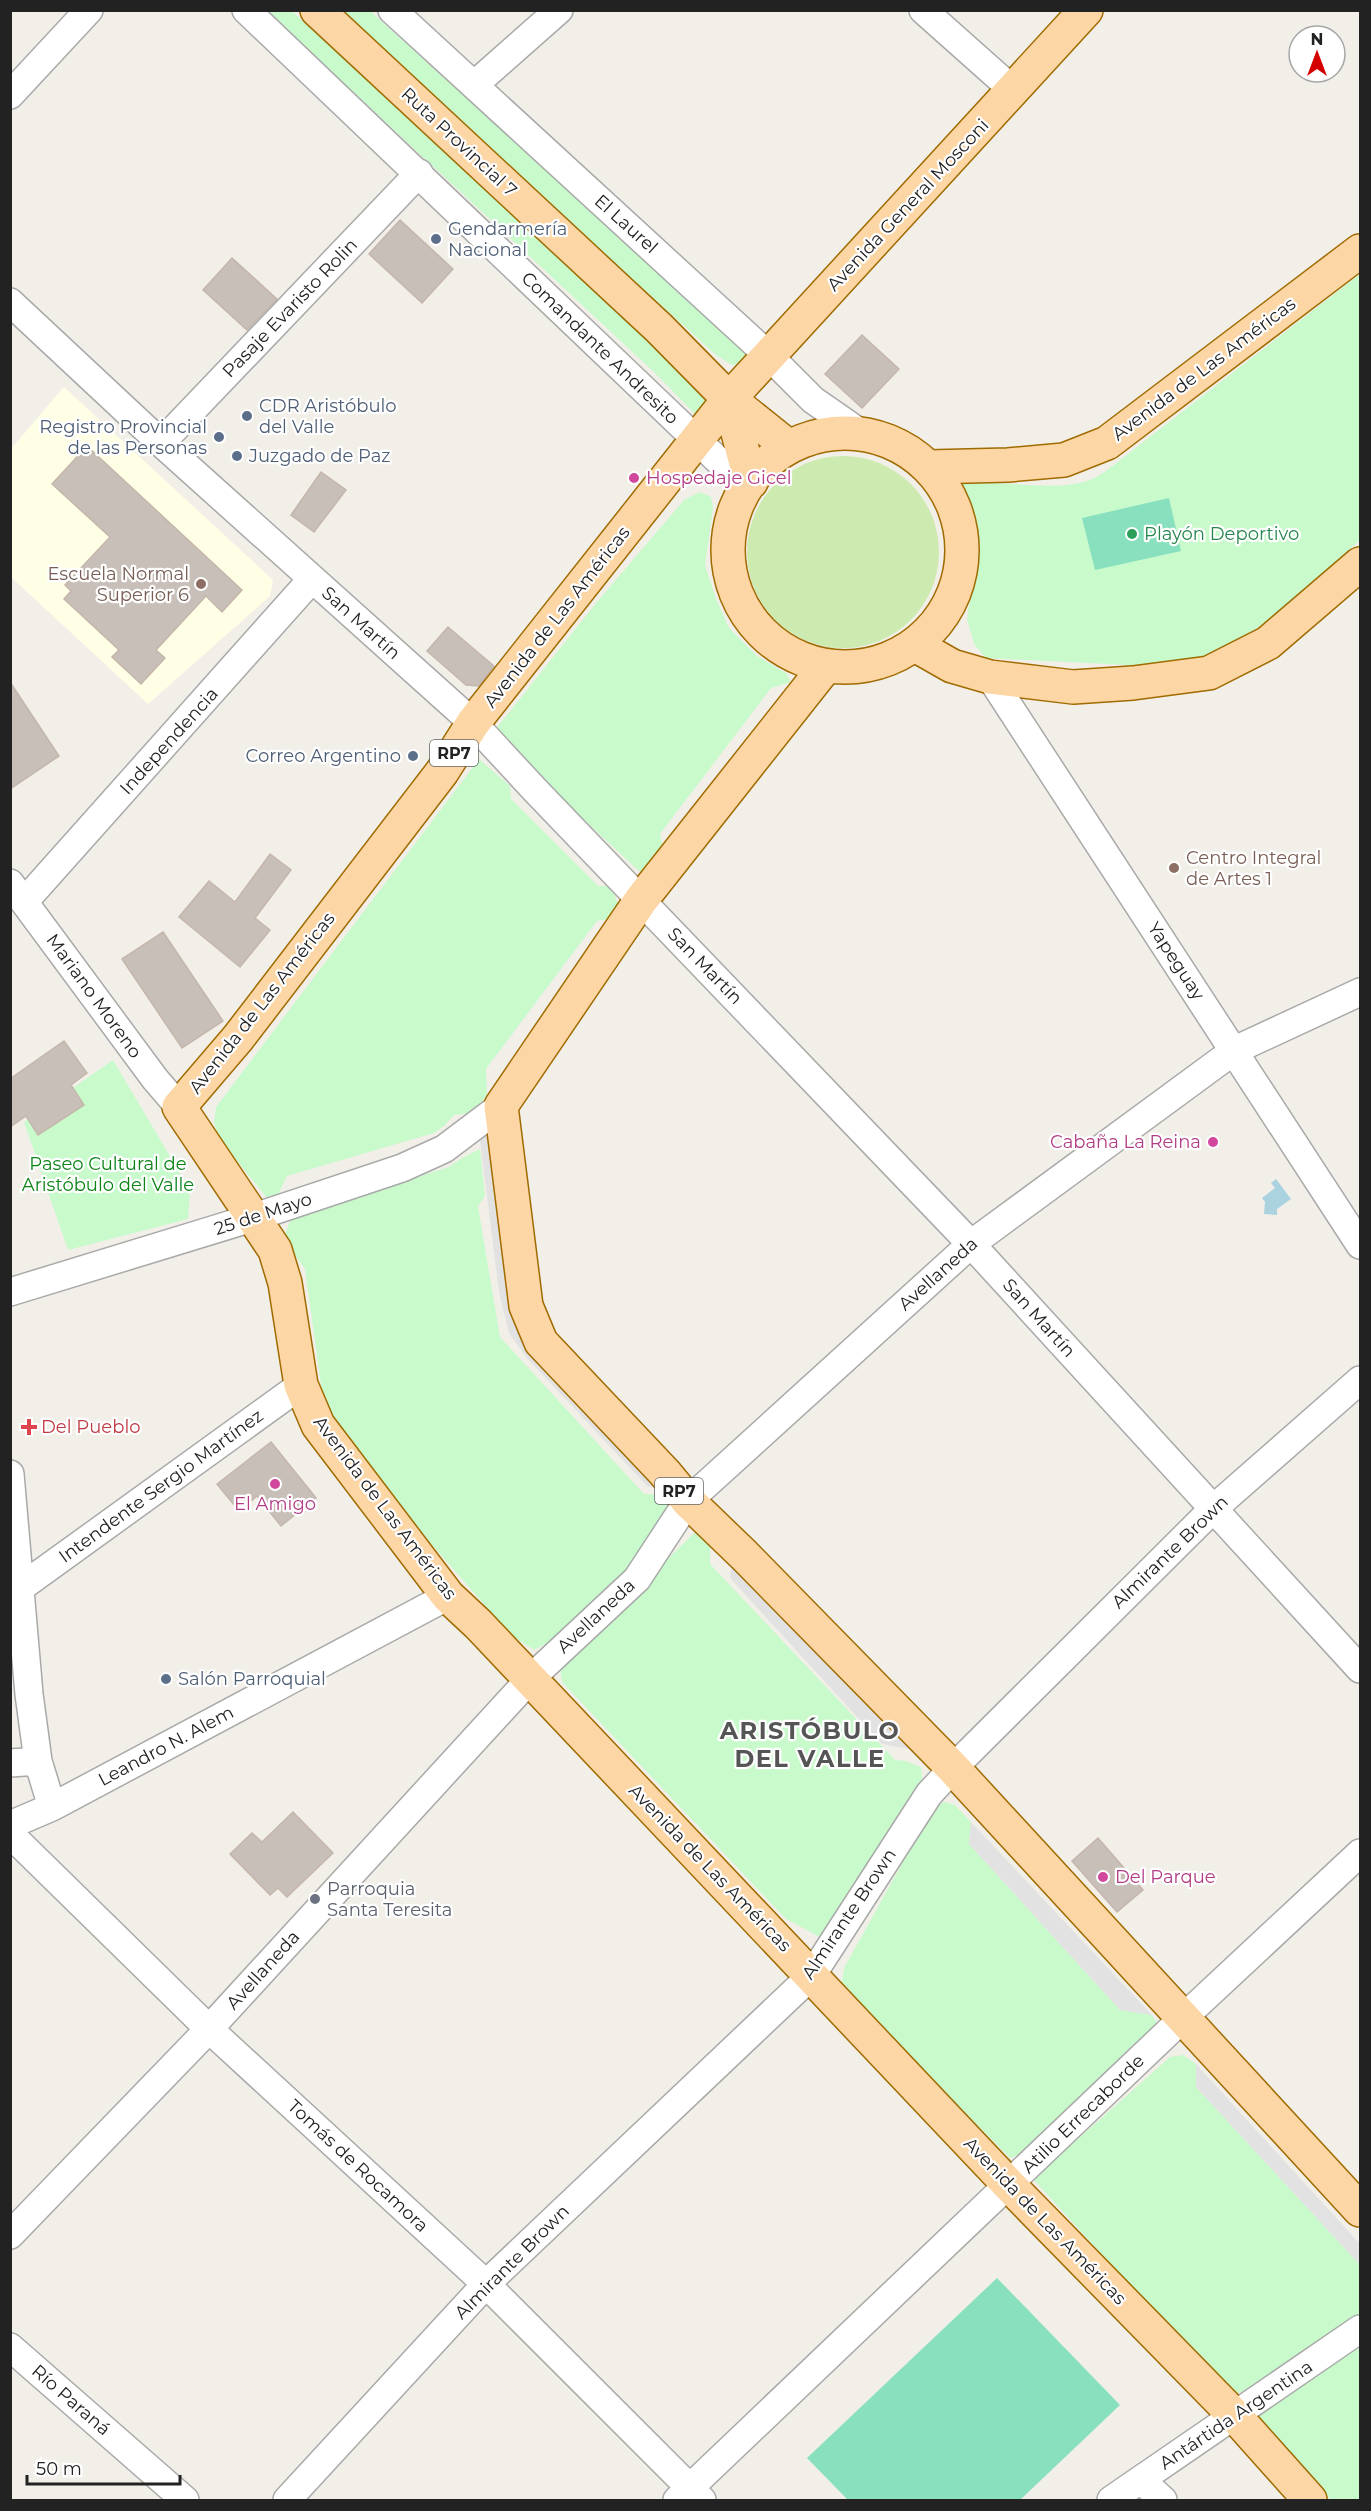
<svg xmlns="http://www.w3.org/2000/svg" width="1371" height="2511" viewBox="0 0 1371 2511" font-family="Montserrat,sans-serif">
<rect width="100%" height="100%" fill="#f2efe9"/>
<!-- education -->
<path fill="#ffffe5" d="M64 387 273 580 270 596 148 704 11 577 10 450Z"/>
<!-- grass -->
<path fill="#cdebb0" d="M747 552a96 96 0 1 1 192 0a96 96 0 1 1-192 0Z"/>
<!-- park -->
<path fill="#c8facc" d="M266 11H292L702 388 711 401 696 415 654 372Z
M338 11H370L747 351 748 362 732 365 716 355Z
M1360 274V540L1275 616 1216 655 1168 667 986 658 974 644 967 619 976 557 972 510 957 482C996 479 1057 494 1092 479 1100 476 1108 469 1115 464Z
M700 492 711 497 713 507 705 565 716 599 729 628 757 656 786 673 791 682 771 688 660 834 664 850 654 869 640 872 504 745 495 730 597 602 684 500Z
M479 759 510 786 511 799 598 886H610L624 916 597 921 486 1069 487 1095 472 1113 454 1115 444 1126 434 1133 287 1176 278 1195 268 1199 219 1139 214 1122 216 1107Z
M113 1060 190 1190 188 1219 68 1250 24 1122Z
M480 1149 485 1196 478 1206 500 1337 644 1494 667 1495 675 1505 669 1535 556 1638 534 1650 511 1635 333 1432 325 1413 305 1269 283 1239 292 1216 449 1167 462 1158Z
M695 1532 710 1542V1564L895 1760 906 1761 921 1767 923 1788 832 1931 818 1936 786 1919 562 1682 560 1666Z
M944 1802 955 1805 971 1822 969 1844 1120 2010 1152 2015 1160 2028 1030 2151 1010 2158 841 1988 844 1968 933 1808Z
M1183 2055 1196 2064V2087L1360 2265V2316L1249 2390 1234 2394 1220 2384 1033 2179 1170 2057Z
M1360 2339V2500H1331L1259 2421 1262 2406Z"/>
<!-- pitch -->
<path fill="#88e0be" d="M1169 498 1181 551 1095 570 1082 518Z
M997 2278 1120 2405 1020 2500H848L807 2458Z"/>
<!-- parking -->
<path fill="#e2e2e2" d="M491 1128 519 1313 663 1485 648 1487 527 1358 509 1333 499 1292 480 1140Z
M732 1556 913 1750 882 1744 730 1578Z
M971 1822 1152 2015 1120 2010 969 1844Z
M1196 2064 1360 2244V2265L1196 2087Z"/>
<!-- water -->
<path fill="#aad3df" d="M1276 1179 1291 1199 1277 1209V1215L1264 1214 1265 1202 1262 1198 1275 1188 1271 1183Z"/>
<!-- building -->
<path fill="#c7bfb8" stroke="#c4b6ab" stroke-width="1.5" d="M400 220 453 269 422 303 369 254Z
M232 258 277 299 247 330 203 290Z
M862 335 899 369 862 408 825 374Z
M87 446 242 590 222 612 206 596 156 650 165 658 141 684 112 657 119 650 64 599 71 591 65 585 110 537 52 484Z
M321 472 346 490 314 532 291 515Z
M448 627 494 666 479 686 466 685 427 651Z
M10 682 59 756 10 789Z
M270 854 291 870 255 918 270 930 240 967 179 917 209 881 235 902Z
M163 932 223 1021 182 1048 122 959Z
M64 1041 87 1073 71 1085 84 1105 38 1135 26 1116 10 1127V1079Z
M271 1442 316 1498 281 1526 257 1496 239 1511 217 1484Z
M293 1812 333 1853 287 1897 278 1888 270 1895 230 1854 252 1833 262 1842Z
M1098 1838 1143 1890 1117 1912 1072 1861Z"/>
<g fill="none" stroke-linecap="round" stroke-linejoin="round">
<defs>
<path id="minor" d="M246 10 746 487
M392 10 769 356 813 400 862 434
M923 10 1014 91
M474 85 559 10
M10 95 89 10
M10 302 161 443 473 723 535 790 971 1244 1360 1669
M161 443 419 173
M990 677 1360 1245
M10 883 155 1079 179 1107
M24 902 312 579
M10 1292 255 1217 402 1168 444 1149 501 1106
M10 1474 29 1694 38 1761 52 1807
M20 1588 301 1385
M10 1763 38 1761
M10 1825 52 1807 448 1596
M10 1834 209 2029 486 2284 702 2500
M10 2235 209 2029 530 1679 637 1579 688 1501 971 1244 1235 1050 1360 992
M10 2347 185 2500
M1141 2480 1163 2500
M287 2500 486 2284 812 1975 929 1794 953 1768 1213 1509 1360 1380
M677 2500 1183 2018 1360 1853
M1111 2500 1360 2329"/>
<path id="major" d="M317 10 659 328 729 399 789 447
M1086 10 729 399 473 723 442 772 238 1038 179 1107 275 1250 285 1283 301 1385 318 1425 448 1596 478 1624 1009 2185 1235 2416 1310 2500
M729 399 751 482
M728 550a117 117 0 1 1 234 0a117 117 0 1 1-234 0Z
M929 467 1008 465 1064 460 1107 443 1360 251
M915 645 952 666 990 677 1073 687 1133 683 1209 673 1268 643 1360 564
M826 666 641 900 501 1106 526 1306 541 1342 665 1473 688 1501 744 1555 953 1768 1360 2210"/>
</defs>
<!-- minor casing -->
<use href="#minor" stroke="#a9a9a9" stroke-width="30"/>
<!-- major casing -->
<use href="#major" stroke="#a06b00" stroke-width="36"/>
<!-- minor -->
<use href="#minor" stroke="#fff" stroke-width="27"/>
<!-- major -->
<use href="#major" stroke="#fcd6a4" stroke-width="33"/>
</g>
<!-- markers -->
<g fill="#5c6f8a" stroke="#fff" stroke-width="2">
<circle cx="436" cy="239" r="6"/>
<circle cx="247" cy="416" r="6"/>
<circle cx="219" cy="437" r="6"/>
<circle cx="237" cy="456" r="6"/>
<circle cx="413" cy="756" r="6"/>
<circle cx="166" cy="1679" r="6"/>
</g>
<g fill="#d1479c" stroke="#fff" stroke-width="2">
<circle cx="634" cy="478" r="6"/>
<circle cx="1213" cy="1142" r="6"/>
<circle cx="275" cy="1484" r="6"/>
<circle cx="1103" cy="1877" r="6"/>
</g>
<circle fill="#2e9e5b" stroke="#fff" stroke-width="2" cx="1132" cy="534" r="6"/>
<g fill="#8d6e63" stroke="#fff" stroke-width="2">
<circle cx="201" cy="584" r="6"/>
<circle cx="1174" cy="868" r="6"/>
</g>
<path fill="#e0444e" stroke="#fff" stroke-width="2" d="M26 1418h6v6h6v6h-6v6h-6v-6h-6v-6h6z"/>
<circle fill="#6b7280" stroke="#fff" stroke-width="2" cx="315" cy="1899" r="6"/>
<g text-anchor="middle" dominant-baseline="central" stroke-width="4.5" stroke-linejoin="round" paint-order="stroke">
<!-- shield labels -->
<g fill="#fff" stroke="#646464" stroke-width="1.5">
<rect x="430" y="740" width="48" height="26" rx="4.5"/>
<rect x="655" y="1478" width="48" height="26" rx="4.5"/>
</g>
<g font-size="16" font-weight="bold" fill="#222">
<text x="454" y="753">RP7</text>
<text x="679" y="1491">RP7</text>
</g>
<!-- street labels -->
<g font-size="18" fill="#222" stroke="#fff">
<text transform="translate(459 142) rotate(43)">Ruta Provincial 7</text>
<text transform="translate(908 205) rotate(-47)">Avenida General Mosconi</text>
<text transform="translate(626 224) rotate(42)">El Laurel</text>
<text transform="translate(290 308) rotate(-46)">Pasaje Evaristo Rolin</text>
<text transform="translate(600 348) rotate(44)">Comandante Andresito</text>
<text transform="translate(1204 369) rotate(-37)">Avenida de Las Américas</text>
<text transform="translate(557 617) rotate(-52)">Avenida de Las Américas</text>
<text transform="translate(361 623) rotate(42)">San Martín</text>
<text transform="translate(169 741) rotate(-48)">Independencia</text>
<text transform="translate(1176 961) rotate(57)">Yapeguay</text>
<text transform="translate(705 966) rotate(46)">San Martín</text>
<text transform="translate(94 996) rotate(54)">Mariano Moreno</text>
<text transform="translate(262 1003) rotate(-52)">Avenida de Las Américas</text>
<text transform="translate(263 1214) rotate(-18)">25 de Mayo</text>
<text transform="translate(938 1274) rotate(-42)">Avellaneda</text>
<text transform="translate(1039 1318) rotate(48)">San Martín</text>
<text transform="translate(161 1486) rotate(-36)">Intendente Sergio Martínez</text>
<text transform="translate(385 1508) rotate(53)">Avenida de Las Américas</text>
<text transform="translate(1170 1552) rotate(-44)">Almirante Brown</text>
<text transform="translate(596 1616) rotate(-43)">Avellaneda</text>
<text transform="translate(166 1746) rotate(-28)">Leandro N. Alem</text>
<text transform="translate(710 1868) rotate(46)">Avenida de Las Américas</text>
<text transform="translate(849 1914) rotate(-56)">Almirante Brown</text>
<text transform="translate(263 1970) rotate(-48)">Avellaneda</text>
<text transform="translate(1083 2114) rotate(-44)">Atilio Errecaborde</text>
<text transform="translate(358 2166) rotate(43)">Tomás de Rocamora</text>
<text transform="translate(1045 2221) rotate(46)">Avenida de Las Américas</text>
<text transform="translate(512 2262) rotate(-45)">Almirante Brown</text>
<text transform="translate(71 2400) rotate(41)">Río Paraná</text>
<text transform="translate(1236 2415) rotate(-34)">Antártida Argentina</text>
</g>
<!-- service labels -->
<g font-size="18" fill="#4e5e75" stroke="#fff" text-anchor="start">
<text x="448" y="229">Gendarmería<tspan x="448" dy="21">Nacional</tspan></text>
<text x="259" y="406">CDR Aristóbulo<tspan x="259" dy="21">del Valle</tspan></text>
<text x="207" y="427" text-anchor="end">Registro Provincial<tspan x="207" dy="21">de las Personas</tspan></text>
<text x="249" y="456">Juzgado de Paz</text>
<text x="401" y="756" text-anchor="end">Correo Argentino</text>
<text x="178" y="1679">Salón Parroquial</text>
</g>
<!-- hotel labels -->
<g font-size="18" fill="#b23c85" stroke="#fff" text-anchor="start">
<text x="646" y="478">Hospedaje Gicel</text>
<text x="1201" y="1142" text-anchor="end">Cabaña La Reina</text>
<text x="275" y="1504" text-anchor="middle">El Amigo</text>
<text x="1115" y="1877">Del Parque</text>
</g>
<!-- leisure labels -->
<g font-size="18" fill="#27864d" stroke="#fff" text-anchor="start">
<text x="1144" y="534">Playón Deportivo</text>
</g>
<!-- education labels -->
<g font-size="18" fill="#785e54" stroke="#fff" text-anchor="end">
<text x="189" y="574">Escuela Normal<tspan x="189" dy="21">Superior 6</tspan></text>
<text x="1186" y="858" text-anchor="start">Centro Integral<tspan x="1186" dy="21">de Artes 1</tspan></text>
</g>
<!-- park labels -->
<g font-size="18" fill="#0c8416" stroke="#fff">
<text x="108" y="1164">Paseo Cultural de<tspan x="108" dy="21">Aristóbulo del Valle</tspan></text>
</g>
<!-- health labels -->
<g font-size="18" fill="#be3a42" stroke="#fff" text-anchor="start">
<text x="41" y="1427">Del Pueblo</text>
</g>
<!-- worship labels -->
<g font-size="18" fill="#5b616d" stroke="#fff" text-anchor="start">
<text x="327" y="1889">Parroquia<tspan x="327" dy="21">Santa Teresita</tspan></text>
</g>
<!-- district labels -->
<g font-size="24" font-weight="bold" letter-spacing="1.5" fill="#555" stroke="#fff">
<text x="810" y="1730">ARISTÓBULO<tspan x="810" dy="28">DEL VALLE</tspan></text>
</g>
</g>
<!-- border -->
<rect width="1371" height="2511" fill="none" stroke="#222222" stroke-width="24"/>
<!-- north arrow -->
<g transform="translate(1317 54)"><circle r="28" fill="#ffffff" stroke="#a7a7a7" stroke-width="1.5"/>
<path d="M0-4.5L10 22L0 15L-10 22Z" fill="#d40000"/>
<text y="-9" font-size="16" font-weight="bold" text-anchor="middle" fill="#222222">N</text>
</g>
<!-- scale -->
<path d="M27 2475v9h153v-9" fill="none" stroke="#222222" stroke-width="3"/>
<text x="36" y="2475" font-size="18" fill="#222222" stroke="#ffffff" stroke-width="4.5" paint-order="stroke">50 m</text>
</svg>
